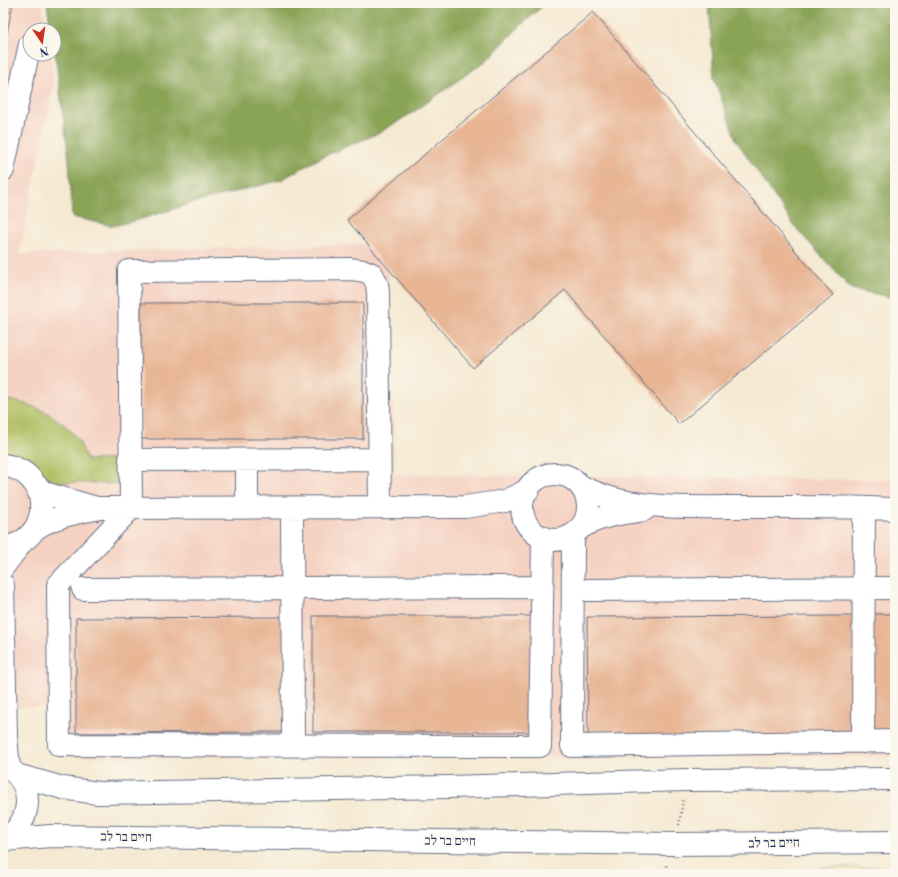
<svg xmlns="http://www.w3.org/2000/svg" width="898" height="877" viewBox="0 0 898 877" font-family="'Libre Bodoni','Frank Ruhl Libre',serif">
<rect width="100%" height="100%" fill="#fbf7ec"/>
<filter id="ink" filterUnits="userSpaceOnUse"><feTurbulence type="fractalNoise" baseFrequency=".025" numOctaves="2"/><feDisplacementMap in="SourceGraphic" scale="8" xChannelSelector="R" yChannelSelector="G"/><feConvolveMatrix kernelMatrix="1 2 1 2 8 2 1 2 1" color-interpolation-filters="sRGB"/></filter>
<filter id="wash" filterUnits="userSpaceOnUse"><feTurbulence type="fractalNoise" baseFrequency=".012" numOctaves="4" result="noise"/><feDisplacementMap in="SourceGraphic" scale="16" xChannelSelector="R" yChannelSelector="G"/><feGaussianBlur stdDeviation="0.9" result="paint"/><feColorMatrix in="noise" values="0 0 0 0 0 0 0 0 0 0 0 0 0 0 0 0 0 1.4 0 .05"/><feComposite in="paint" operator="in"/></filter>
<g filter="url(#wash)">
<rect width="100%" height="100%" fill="#f5e9d2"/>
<!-- built -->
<path fill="#f5d2c2" d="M3 3H42L46 30H30V54H50L54 85 19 254 365 244 388 264 395 474 895 480V756L58 757 44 707H3Z"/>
<!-- green -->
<path fill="#adbd60" stroke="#64765f" d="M3 399C33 404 59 414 78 440 82 446 84 454 87 460L123 459V484L54 482 42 476 22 460 12 454 3 452Z"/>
<!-- forest -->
<path fill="#8aa456" stroke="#526a5a" d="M47 3H546L517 29 487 60 415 111 379 133 322 157 281 180 193 203 138 220 113 226 72 217 69 160 54 46V30H51Z
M709 3H895V298L851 289 795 227 736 140 714 78Z"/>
<!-- sand -->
<path fill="#eeda9e" stroke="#84847e" d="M821 867 895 868V874H822Z"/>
<g id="blocks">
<!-- building -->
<path fill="#e8b595" d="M3 3H13L4 48H3Z
M593 12 833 295 679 424 565 290 473 368 347 220Z
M141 303H363V439H141Z
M871 614H895V734H872Z
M313 616H539V732H313Z
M853 616 854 736 588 737 587 617Z
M289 617V732L76 733V618Z"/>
</g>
</g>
<g filter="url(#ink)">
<use href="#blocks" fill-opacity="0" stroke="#677087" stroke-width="1"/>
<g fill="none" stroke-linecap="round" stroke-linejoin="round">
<defs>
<path id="minor" d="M3 170 30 44
M130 460 379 459
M247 460V508
M3 465C54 472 54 541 3 548
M522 507a33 33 0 1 1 66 0a33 33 0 1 1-66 0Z
M36 485 42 491 48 494 97 508
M580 486C593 492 605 497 618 500 658 509 701 507 742 507 793 507 844 506 895 509
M380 507 378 293 377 284 372 274 364 271 351 269 129 271 131 508 58 585 59 745 540 746 543 537
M292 508 293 745
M580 528C600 516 621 513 644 510
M35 529C54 516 79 512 100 508L465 507 505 501 528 490
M573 535 572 746 895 741
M3 567 22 542
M3 585 6 737 9 768
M83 589 542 587
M588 590 895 588
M863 742 864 508"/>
<path id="major" d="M3 765C37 781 33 824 3 840
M17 775 63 788 98 793 449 787 686 780 895 779
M4 840 50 836 675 844 895 842"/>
</defs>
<!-- minor casing -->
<use href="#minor" stroke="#677087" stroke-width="24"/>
<!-- major casing -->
<use href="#major" stroke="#677087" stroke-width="24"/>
<!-- path -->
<path stroke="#677087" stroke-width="2.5" stroke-dasharray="1 3" stroke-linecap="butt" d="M679 825 683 800
M664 874 667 864"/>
<!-- minor -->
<use href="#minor" stroke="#fff" stroke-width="22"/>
<!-- major -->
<use href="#major" stroke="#fff" stroke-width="22"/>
</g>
</g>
<g text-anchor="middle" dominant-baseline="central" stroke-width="3.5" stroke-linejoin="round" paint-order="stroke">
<!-- street labels -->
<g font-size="13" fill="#1b2f5e" stroke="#fbf7ec">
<text transform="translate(126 837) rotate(1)">חיים בר לב</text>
<text transform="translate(450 841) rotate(1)">חיים בר לב</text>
<text transform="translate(774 843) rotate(-1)">חיים בר לב</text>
</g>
</g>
<!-- margin -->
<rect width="898" height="877" fill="none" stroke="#fbf7ec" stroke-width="16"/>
<!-- north arrow -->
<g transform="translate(42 42) rotate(167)"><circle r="19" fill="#fbf7ec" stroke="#a1a7b3"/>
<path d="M0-3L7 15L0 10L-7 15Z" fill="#c8321e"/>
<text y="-6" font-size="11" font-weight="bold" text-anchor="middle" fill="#1b2f5e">N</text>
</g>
</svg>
